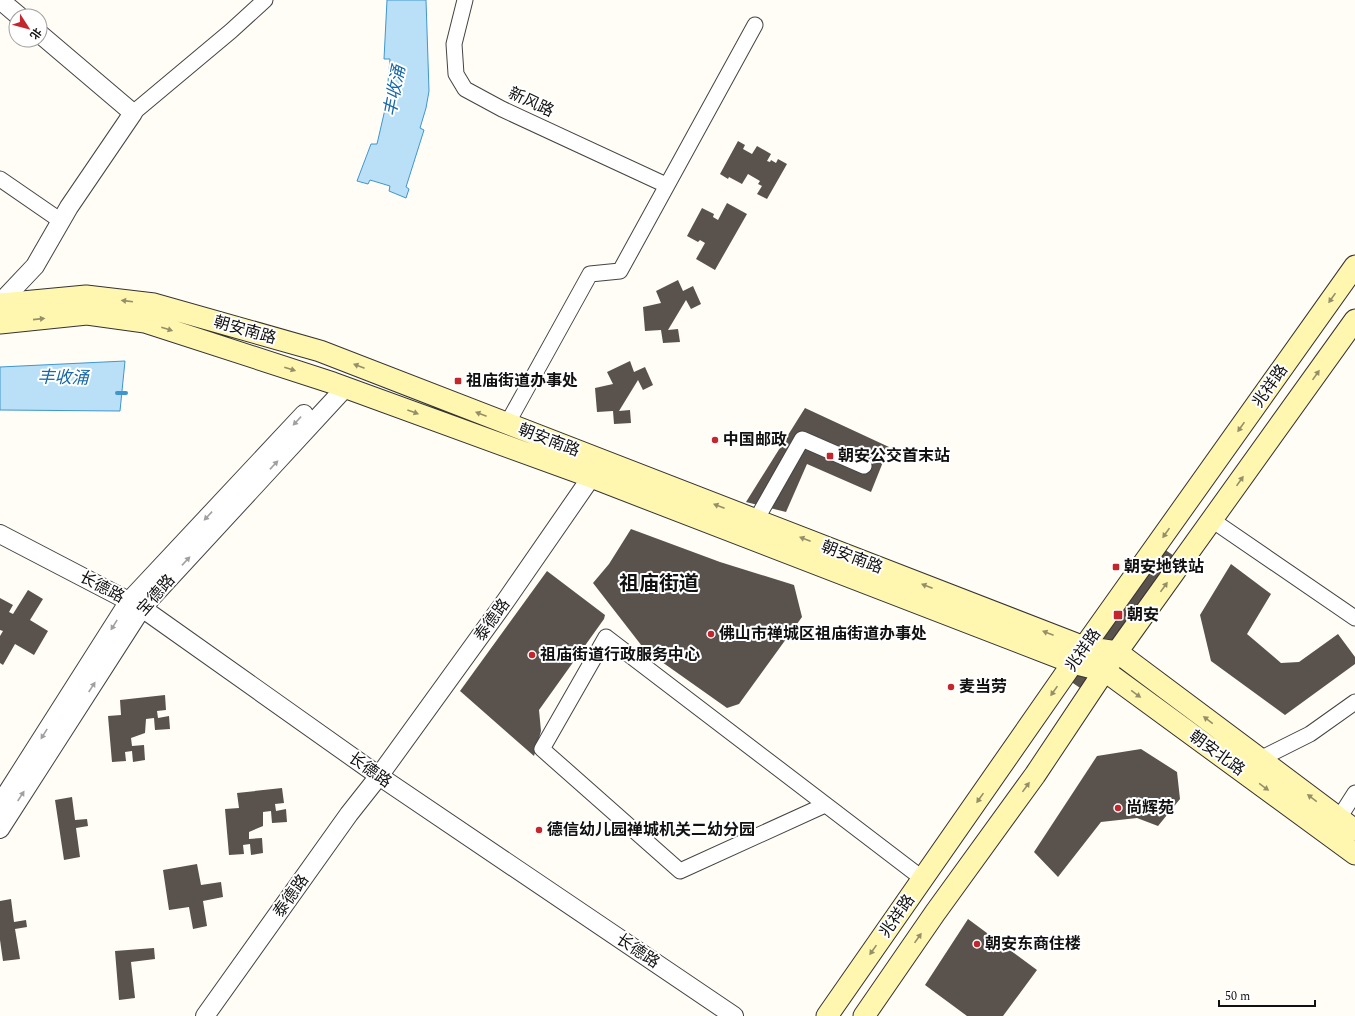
<svg xmlns="http://www.w3.org/2000/svg" width="1355" height="1016" viewBox="0 0 1355 1016" font-family="Spectral,'Noto Sans SC',serif">
<rect width="100%" height="100%" fill="#fffdf5"/>
<!-- water -->
<path fill="#b9e0f7" stroke="#3f96cf" d="M387 0H426L429 91 426 108 420 128 424 130 406 187 409 189 406 198 389 191 390 186 370 180 368 184 357 181 371 144H377L386 105 390 59H384Z
M125 361 120 411 0 410V367Z"/>
<g fill="none" stroke-linecap="round" stroke-linejoin="round">
<!-- stream -->
<path stroke="#3f96cf" stroke-width="4" d="M117 393H126"/>
</g>
<!-- building -->
<path fill="#5a524d" d="M738 141 745 145 743 149 752 154 757 146 771 154 767 161 770 162 771 160 776 163 778 159 787 164 767 199 757 194 762 186 758 184 760 181 748 174 742 184 729 177 728 179 720 174Z
M727 203 747 214 715 270 696 259 705 243 700 240 698 242 687 236 702 208 714 214 713 217 718 220Z
M678 280 683 291 693 286 701 304 691 309 686 300 668 330 678 329 680 342 663 343 661 330 645 331 643 307 661 303 656 291Z
M630 361 634 372 645 367 653 385 643 390 638 380 619 411 630 410 631 423 614 424 613 411 597 412 595 388 613 384 607 372Z
M805 408 889 447 871 492 807 464 786 512 746 502Z
M631 529 720 562 794 585 802 617 739 704 727 708 645 650 593 583 609 564Z
M1151 540 1177 558 1083 690 1057 672Z
M1231 564 1271 594 1247 634 1281 663 1299 662 1338 634 1355 657V664L1285 715 1211 661 1200 615Z
M547 571 605 615 604 619 539 710 541 731 534 756 460 691Z
M28 590 43 599 30 620 48 631 34 655 15 644 3 665 0 663V636L3 631 0 630V598L13 605 9 612 13 614Z
M165 695 166 710 157 711 158 718 169 716 170 729 155 730 154 718 146 719 145 733 131 738 132 746 144 745 145 760 133 762 132 751 125 752 126 761 112 762 108 716 121 715 120 700Z
M1141 749 1177 772 1180 799 1158 826 1137 818 1101 822 1058 877 1034 852 1097 756Z
M282 788 284 803 275 804 276 811 286 809 287 822 272 823 271 811 263 812V826L249 832V839L262 838 263 853 251 855 250 844 243 845 244 854 229 855 225 809 239 808 237 793Z
M72 797 75 820 87 819 88 826 76 828 80 857 64 860 55 800Z
M197 864 201 885 221 882 223 897 203 901 207 926 193 929 189 907 169 910 163 870Z
M11 899 14 922 26 920 27 927 15 929 20 959 3 961 0 940V901Z
M968 919 1037 970 1003 1016H967L925 985Z
M154 948 155 959 131 962 135 998 119 1000 115 951Z"/>
<g fill="none" stroke-linecap="round" stroke-linejoin="round">
<defs>
<path id="minor" d="M465 0 454 44 456 74 465 89 502 109 666 185
M133 113 231 31 265 0
M0 179 61 221
M507 424 590 274 620 271 755 25
M756 520 802 439 864 466
M1212 520 1355 618
M1260 759 1310 734 1355 702
M825 805 680 871 542 749 606 637 923 879
M1339 818 1355 793"/>
<path id="tertiary" d="M0 0 19 16
M0 303 35 266 69 207 133 113 40 34
M0 534 142 608 379 776 734 1016
M0 804 129 601 304 414
M0 829 142 608 345 388
M205 1016 349 814 379 776 507 599 599 466"/>
<path id="secondary" d="M0 304 86 296 154 304 320 351 1084 647 1117 652 1355 830
M0 323 87 314 145 322 333 383 591 477 1073 663 1105 671 1355 854
M827 1016 1084 647 1355 266
M864 1016 935 913 1035 775 1117 652 1355 320"/>
</defs>
<!-- minor casing -->
<use href="#minor" stroke="#444" stroke-width="17"/>
<!-- tertiary casing -->
<use href="#tertiary" stroke="#444" stroke-width="20"/>
<!-- secondary casing -->
<use href="#secondary" stroke="#333" stroke-width="23"/>
<!-- minor -->
<use href="#minor" stroke="#fff" stroke-width="15"/>
<!-- tertiary -->
<use href="#tertiary" stroke="#fff" stroke-width="18"/>
<!-- secondary -->
<use href="#secondary" stroke="#fff6b0" stroke-width="21"/>
</g>
<!-- one-way arrows -->
<defs><path id="oneway-solid" d="M-6-.8H1V-3.2L6.5 0L1 3.2V.8H-6Z"/></defs>
<g fill="#948f68">
<use href="#oneway-solid" transform="translate(1332 298) rotate(125)"/>
<use href="#oneway-solid" transform="translate(127 301) rotate(-173)"/>
<use href="#oneway-solid" transform="translate(39 319) rotate(-6)"/>
<use href="#oneway-solid" transform="translate(167 329) rotate(18)"/>
<use href="#oneway-solid" transform="translate(359 366) rotate(-159)"/>
<use href="#oneway-solid" transform="translate(290 369) rotate(18)"/>
<use href="#oneway-solid" transform="translate(1316 375) rotate(-55)"/>
<use href="#oneway-solid" transform="translate(413 412) rotate(20)"/>
<use href="#oneway-solid" transform="translate(481 414) rotate(-159)"/>
<use href="#oneway-solid" transform="translate(1241 427) rotate(125)"/>
<use href="#oneway-solid" transform="translate(1240 481) rotate(-55)"/>
<use href="#oneway-solid" transform="translate(719 506) rotate(-159)"/>
<use href="#oneway-solid" transform="translate(1166 533) rotate(125)"/>
<use href="#oneway-solid" transform="translate(805 539) rotate(-159)"/>
<use href="#oneway-solid" transform="translate(927 586) rotate(-159)"/>
<use href="#oneway-solid" transform="translate(1164 587) rotate(-54)"/>
<use href="#oneway-solid" transform="translate(1048 633) rotate(-159)"/>
<use href="#oneway-solid" transform="translate(1054 691) rotate(125)"/>
<use href="#oneway-solid" transform="translate(1136 694) rotate(36)"/>
<use href="#oneway-solid" transform="translate(1208 720) rotate(-143)"/>
<use href="#oneway-solid" transform="translate(1026 787) rotate(-54)"/>
<use href="#oneway-solid" transform="translate(1264 787) rotate(36)"/>
<use href="#oneway-solid" transform="translate(980 798) rotate(125)"/>
<use href="#oneway-solid" transform="translate(1312 798) rotate(-143)"/>
<use href="#oneway-solid" transform="translate(918 938) rotate(-55)"/>
<use href="#oneway-solid" transform="translate(873 950) rotate(125)"/>
</g>
<g fill="#a0a0a0">
<use href="#oneway-solid" transform="translate(297 421) rotate(133)"/>
<use href="#oneway-solid" transform="translate(274 465) rotate(-47)"/>
<use href="#oneway-solid" transform="translate(208 516) rotate(133)"/>
<use href="#oneway-solid" transform="translate(186 561) rotate(-47)"/>
<use href="#oneway-solid" transform="translate(114 625) rotate(122)"/>
<use href="#oneway-solid" transform="translate(92 687) rotate(-57)"/>
<use href="#oneway-solid" transform="translate(44 734) rotate(122)"/>
<use href="#oneway-solid" transform="translate(21 796) rotate(-57)"/>
</g>
<!-- markers -->
<g fill="#c4262e" stroke="#fff" stroke-width="1.5">
<rect x="454" y="377" width="8" height="8" rx="2"/>
<circle cx="715" cy="440" r="4"/>
<rect x="826" y="452" width="8" height="8" rx="2"/>
<rect x="1112" y="563" width="8" height="8" rx="2"/>
<rect x="1113" y="610" width="10" height="10" rx="2"/>
<circle cx="711" cy="634" r="4"/>
<circle cx="532" cy="655" r="4"/>
<circle cx="951" cy="687" r="4"/>
<circle cx="1118" cy="808" r="4"/>
<circle cx="539" cy="830" r="4"/>
<circle cx="977" cy="944" r="4"/>
</g>
<g text-anchor="middle" dominant-baseline="central" stroke-width="4" stroke-linejoin="round" paint-order="stroke">
<!-- street labels -->
<g font-size="16" fill="#111" stroke="#fff">
<text transform="translate(531 102) rotate(25)">新风路</text>
<text transform="translate(245 330) rotate(16)">朝安南路</text>
<text transform="translate(1270 386) rotate(-55)">兆祥路</text>
<text transform="translate(549 440) rotate(21)">朝安南路</text>
<text transform="translate(852 557) rotate(21)">朝安南路</text>
<text transform="translate(102 587) rotate(28)">长德路</text>
<text transform="translate(156 595) rotate(-49)">宝德路</text>
<text transform="translate(492 620) rotate(-54)">泰德路</text>
<text transform="translate(1083 650) rotate(-55)">兆祥路</text>
<text transform="translate(1217 753) rotate(36)">朝安北路</text>
<text transform="translate(370 770) rotate(35)">长德路</text>
<text transform="translate(291 896) rotate(-55)">泰德路</text>
<text transform="translate(897 916) rotate(-55)">兆祥路</text>
<text transform="translate(638 951) rotate(34)">长德路</text>
</g>
<!-- poi labels -->
<g font-size="16" font-weight="bold" fill="#111" stroke="#fff" text-anchor="start">
<text x="466" y="381">祖庙街道办事处</text>
<text x="723" y="440">中国邮政</text>
<text x="838" y="456">朝安公交首末站</text>
<text x="1124" y="567">朝安地铁站</text>
<text x="1127" y="615">朝安</text>
<text x="719" y="634">佛山市禅城区祖庙街道办事处</text>
<text x="540" y="655">祖庙街道行政服务中心</text>
<text x="959" y="687">麦当劳</text>
<text x="1126" y="808">尚辉苑</text>
<text x="547" y="830">德信幼儿园禅城机关二幼分园</text>
<text x="985" y="944">朝安东商住楼</text>
</g>
<!-- water labels -->
<g font-size="17" font-style="italic" fill="#1768a6" stroke="#fff">
<text transform="translate(395 91) rotate(-79)">丰收涌</text>
<text transform="translate(63 378) rotate(1)">丰收涌</text>
</g>
<!-- district labels -->
<g font-size="20" font-weight="bold" fill="#111" stroke="#fff">
<text x="659" y="584">祖庙街道</text>
</g>
</g>
<!-- north arrow -->
<g transform="translate(28 28) rotate(126)"><circle r="19" fill="#ffffff" stroke="#a0a0a0"/>
<path d="M0-3L7 15L0 10L-7 15Z" fill="#c4262e"/>
<text y="-6" font-size="11" font-weight="bold" text-anchor="middle" fill="#111111">北</text>
</g>
<!-- scale -->
<path d="M1219 1000v6h96v-6" fill="none" stroke="#111111" stroke-width="2"/>
<text x="1225" y="1000" font-size="12" fill="#111111" stroke="#ffffff" stroke-width="3" paint-order="stroke">50 m</text>
</svg>
